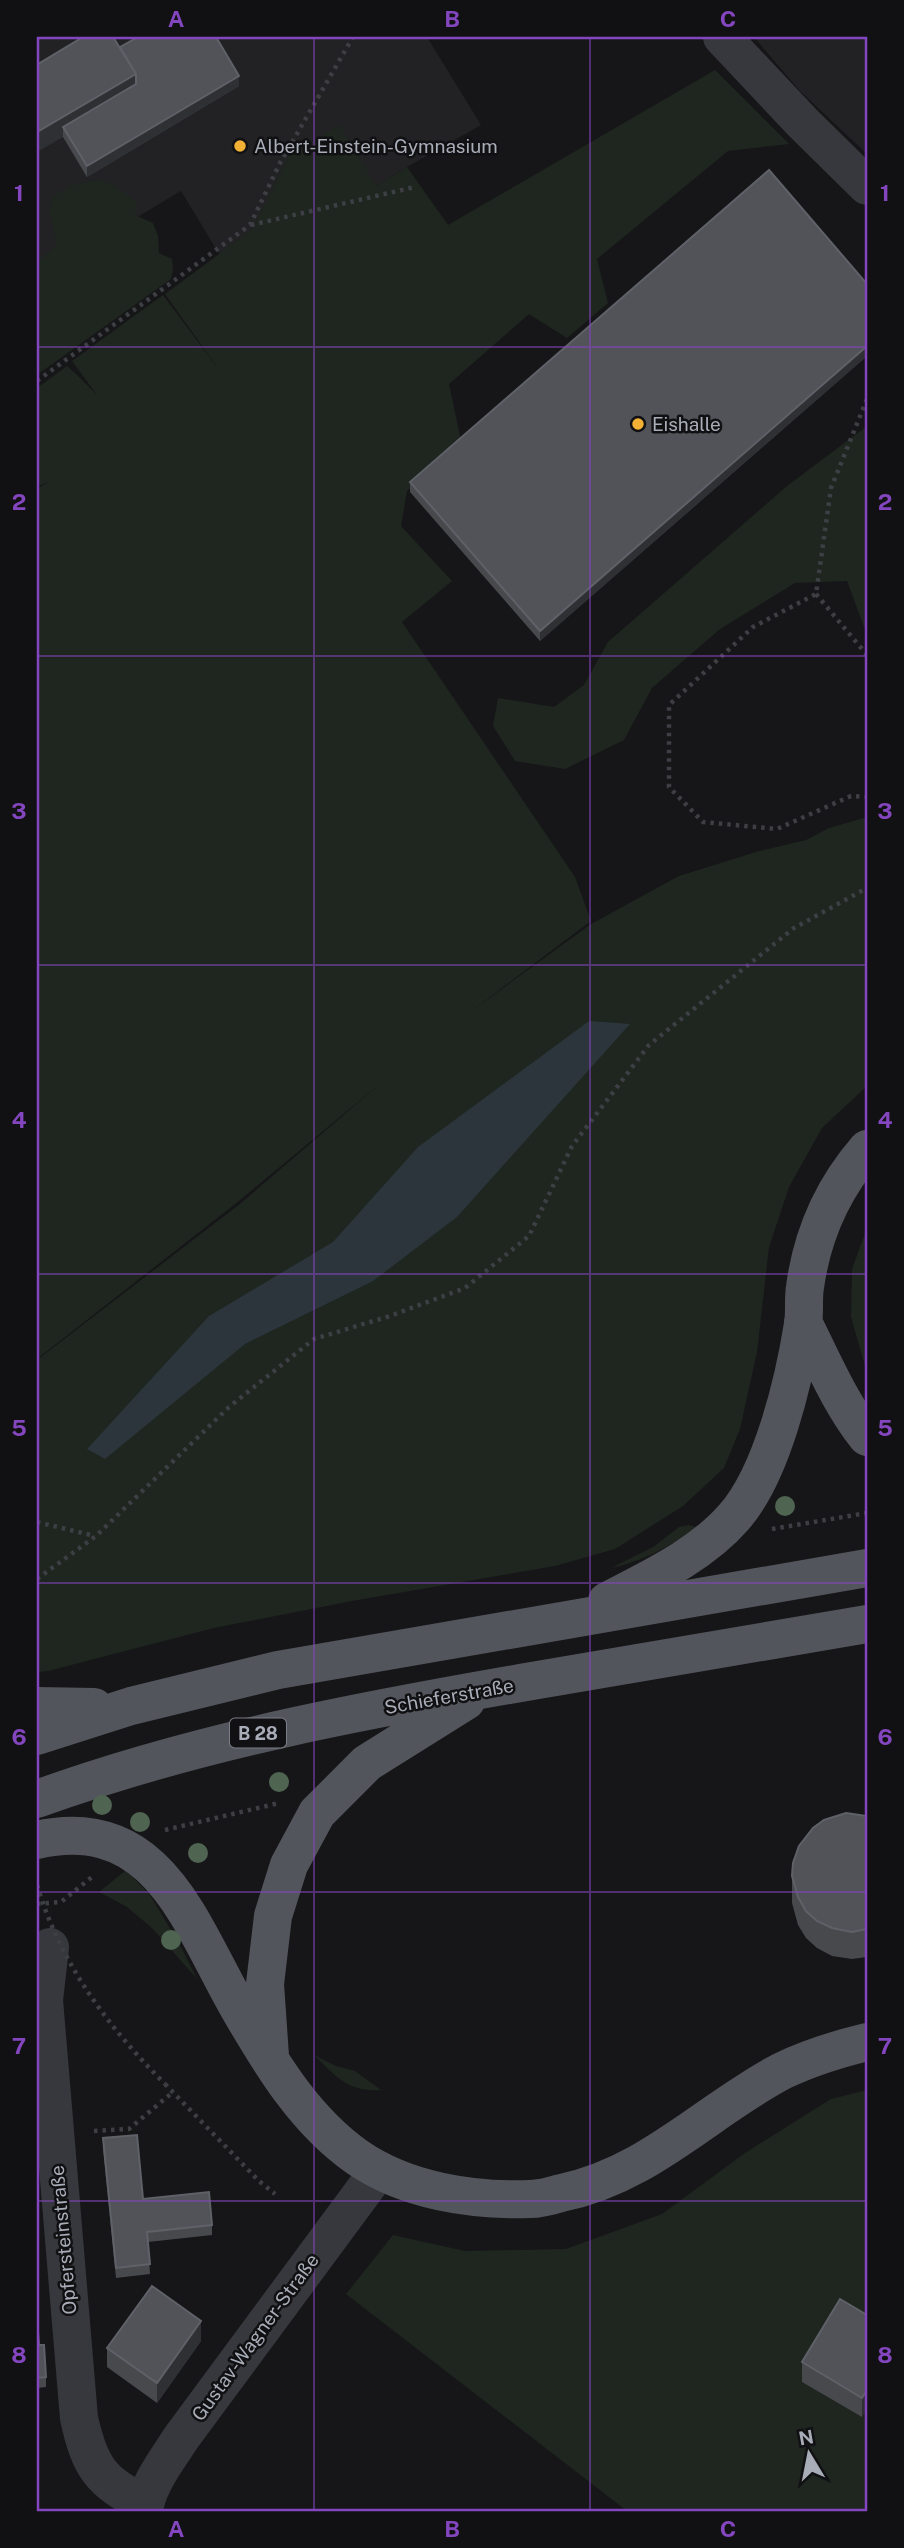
<svg xmlns="http://www.w3.org/2000/svg" width="904" height="2548" viewBox="0 0 904 2548" font-family="'Public Sans',sans-serif">
<rect width="100%" height="100%" fill="#161618"/>
<!-- built -->
<path fill="#222225" d="M37 37H427L481 125 407 167 232 275 181 191 37 277Z
M754 37H867V154L800 91Z"/>
<!-- green -->
<path fill="#1e261f" d="M715 70 789 144 728 151 597 259 608 303 567 338 529 314 449 384 462 445 407 491 401 526 452 581 402 622 575 877 591 921 470 1012 591 924 679 876 756 852 806 840 829 828 867 817V1086L822 1128 789 1187 769 1247 757 1352 740 1429 724 1468 683 1506 615 1549 555 1566 352 1601 214 1628 48 1671 37 1672V1360L241 1203 381 1083 239 1201 37 1359V489L48 482 37 487V388L67 366C78 375 87 385 97 395L72 361 163 295 220 371 165 294 253 229 289 155 340 125 376 186 407 167 448 225Z
M98 180C114 183 125 192 137 203L135 215 153 223 158 236 159 253 172 259 173 270 171 279 37 375V262L57 245 49 209 54 195 72 185Z
M867 426V635L847 581 795 583 720 629 652 688 624 740 565 769 515 761 493 726 498 698 554 707 584 685 608 642 787 486Z
M867 1228V1373L851 1317 852 1269Z
M689 1525 698 1528C667 1547 647 1560 611 1568L653 1547 679 1527Z
M126 1870 150 1895 180 1945 197 1979 152 1928 127 1907 99 1892Z
M314 2055 336 2066 355 2071 381 2090C347 2092 337 2077 314 2055Z
M867 2090V2511H627L346 2294 393 2235 465 2251 566 2249 662 2214 745 2153 831 2099Z"/>
<!-- water -->
<path fill="#2c353c" d="M589 1021 630 1024 457 1217 373 1281 245 1344 105 1459 87 1449 209 1316 333 1242 418 1147Z"/>
<g fill="none" stroke-linecap="round" stroke-linejoin="round">
<!-- path -->
<path stroke="#3d3f44" stroke-width="4.5" stroke-dasharray="3.5 5" stroke-linecap="butt" d="M251 225 415 187
M37 381 250 225 280 163 353 37
M867 399 831 488 816 594 753 627 669 705V787L703 822 777 829 851 796 867 797
M816 594 867 655
M37 1522 95 1536
M772 1529 867 1513
M37 1579 96 1536 229 1407 314 1339 390 1316 465 1288 529 1236 572 1146 649 1045 794 928 867 888
M165 1830 279 1803
M37 1904 61 1902 92 1877
M165 2084 259 2181 275 2194
M94 2131 129 2129 173 2092"/>
<!-- minor -->
<path stroke="#37383d" stroke-width="38" d="M722 37 803 123 867 186
M50 1947 44 2000 79 2418C89 2464 100 2484 145 2503
M144 2511C147 2485 167 2460 181 2438L379 2170"/>
<!-- major -->
<path stroke="#53555c" stroke-width="38" d="M803 1322C823 1362 840 1403 867 1437
M607 1601C651 1578 701 1555 734 1517 772 1474 794 1381 803 1324 805 1312 803 1299 805 1287 812 1236 833 1188 867 1149
M37 1706 94 1707
M37 1736 131 1706 278 1670 867 1568
M37 1799C197 1741 364 1710 532 1681 644 1662 755 1643 867 1624
M37 1840C161 1812 192 1930 242 2014 273 2067 306 2121 357 2157 406 2191 472 2201 530 2199 540 2199 551 2196 561 2193 649 2175 706 2111 782 2071 809 2058 838 2049 867 2042
M270 2056 265 1984 273 1916 289 1865 317 1813 367 1763 466 1701"/>
<!-- path-bridge -->
<path stroke="#3d3f44" stroke-width="4.5" stroke-dasharray="3.5 5" stroke-linecap="butt" d="M37 1885C60 1963 108 2027 165 2084"/>
</g>
<!-- trees -->
<g fill="#506452">
<circle cx="785" cy="1506" r="10"/>
<circle cx="279" cy="1782" r="10"/>
<circle cx="102" cy="1805" r="10"/>
<circle cx="140" cy="1822" r="10"/>
<circle cx="198" cy="1853" r="10"/>
<circle cx="171" cy="1940" r="10"/>
</g>
<!-- wall -->
<path fill="#47494d" d="M120 47 239 86 87 177 63 137 38 64Z
M867 284V356L540 641 410 492V482Z
M867 1816V1957L852 1959 832 1956 817 1948 806 1938 798 1925 792 1903V1876Z
M103 2138 143 2199 212 2225V2235L148 2242 150 2274 116 2278 103 2148Z
M867 2315 862 2417 802 2382V2362Z
M37 2318 39 2345 46 2377V2387L37 2388Z
M201 2341 157 2403 107 2367V2348Z"/>
<!-- shaded-wall -->
<path fill="#2f3033" d="M136 74V94L63 127V137L37 152V132Z
M239 76V86L87 177V166Z
M867 346V356L540 641V631Z
M201 2321V2341L157 2403V2383Z
M867 2390V2409L862 2417V2398Z"/>
<!-- building -->
<path fill="#525359" stroke="#5f6168" stroke-width="2" d="M83 37H113L136 74 37 132V62L38 64Z
M138 37H216L239 76 87 166 63 127 136 84V74L120 47Z
M769 170 867 284V346L540 631 410 482Z
M846 1813 867 1816V1929L852 1932 832 1928 817 1921 806 1911 798 1897 792 1876 793 1863 799 1846 813 1828 824 1820Z
M137 2135 143 2199 209 2192 212 2225 147 2232 150 2264 116 2268 103 2138Z
M152 2286 201 2321 157 2383 107 2348Z
M840 2299 867 2315V2390L862 2398 802 2362Z
M37 2318 39 2345H44L46 2377 37 2378Z"/>
<!-- grid -->
<path fill="none" stroke="#8446be" stroke-width="2" stroke-opacity="0.55" d="M314 37V2511M590 37V2511M37 347H867M37 656H867M37 965H867M37 1274H867M37 1583H867M37 1892H867M37 2201H867"/>
<!-- markers -->
<g fill="#f2b134" stroke="#111113" stroke-width="2.5">
<circle cx="240" cy="146" r="7"/>
<circle cx="638" cy="424" r="7"/>
</g>
<g text-anchor="middle" dominant-baseline="central" stroke-width="5" stroke-linejoin="round" paint-order="stroke">
<!-- shield labels -->
<rect fill="#111113" stroke="#7b7e86" stroke-width="2" x="230" y="1718.5" width="56" height="29" rx="5"/>
<g font-size="18" font-weight="bold" fill="#a8adb8">
<text x="258" y="1733">B 28</text>
</g>
<!-- poi labels -->
<g font-size="19" fill="#a8adb8" stroke="#111113" text-anchor="start">
<text x="254" y="146">Albert-Einstein-Gymnasium</text>
<text x="652" y="424">Eishalle</text>
</g>
<!-- street labels -->
<g font-size="19" fill="#a8adb8" stroke="#111113">
<text transform="translate(449 1696) rotate(-10)">Schieferstraße</text>
<text transform="translate(63 2240) rotate(-95)">Opfersteinstraße</text>
<text transform="translate(255 2337) rotate(-54)">Gustav-Wagner-Straße</text>
</g>
</g>
<!-- border -->
<rect width="904" height="2548" fill="none" stroke="#111113" stroke-width="77"/>
<!-- north arrow -->
<g transform="translate(809 2454) rotate(350)" stroke="#111113" stroke-width="5" paint-order="stroke">
<path d="M0-5L12 26L0 18L-12 26Z" fill="#a8adb8"/>
<text y="-10" font-size="19" font-weight="bold" text-anchor="middle" fill="#a8adb8">N</text>
</g>
<rect x="38" y="38" width="828" height="2472" fill="none" stroke="#8446be" stroke-width="2.5"/>
<g font-size="23" text-anchor="middle" font-weight="bold" fill="#8446be">
<text x="176" y="27">A</text>
<text x="452" y="27">B</text>
<text x="728" y="27">C</text>
<text x="19" y="201">1</text>
<text x="885" y="201">1</text>
<text x="19" y="510">2</text>
<text x="885" y="510">2</text>
<text x="19" y="819">3</text>
<text x="885" y="819">3</text>
<text x="19" y="1128">4</text>
<text x="885" y="1128">4</text>
<text x="19" y="1436">5</text>
<text x="885" y="1436">5</text>
<text x="19" y="1745">6</text>
<text x="885" y="1745">6</text>
<text x="19" y="2054">7</text>
<text x="885" y="2054">7</text>
<text x="19" y="2363">8</text>
<text x="885" y="2363">8</text>
<text x="176" y="2537">A</text>
<text x="452" y="2537">B</text>
<text x="728" y="2537">C</text>
</g>
</svg>
